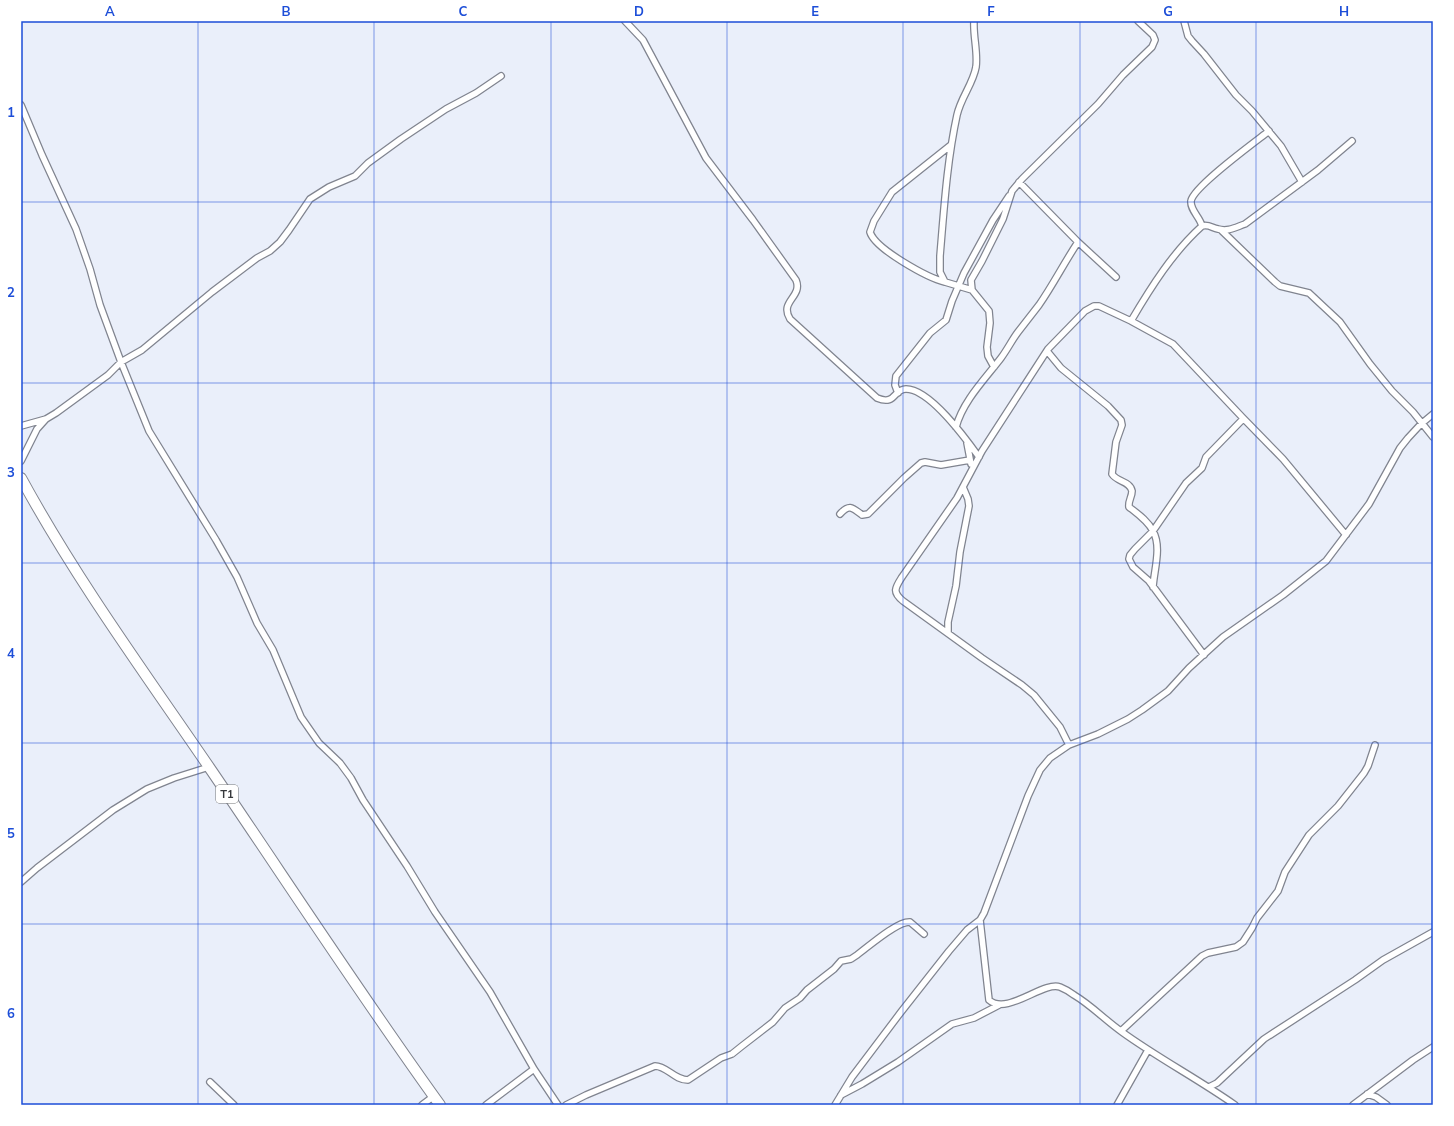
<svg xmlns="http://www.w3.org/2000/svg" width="1454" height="1126" viewBox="0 0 1454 1126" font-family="Mulish,sans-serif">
<rect width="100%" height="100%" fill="#eaeffa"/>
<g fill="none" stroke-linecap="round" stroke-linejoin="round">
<defs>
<path id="street" d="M625 21 643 40 706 158 753 220 796 280C803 297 779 301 790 319L877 398C896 406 893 389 906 389 930 389 966 439 979 457
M1184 21 1188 36 1192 41 1204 54 1236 95 1252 111 1281 146 1302 182
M21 105 42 155 76 229 90 269 100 305 121 362 149 431 216 540 237 577 257 623 273 650 301 717 319 743 340 763 351 778 363 800 407 866 435 912 490 992 534 1069 558 1105
M1019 182 1078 242 1116 277
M1202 226C1200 217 1190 210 1191 201 1193 187 1255 142 1269 131
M1221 230 1275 282 1280 286 1309 293 1340 322 1370 364 1392 391 1413 412 1433 437
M945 282C928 278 875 249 870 232L874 221 892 192 951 145
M972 290 945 282 940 272V256C944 209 947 161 957 115 961 97 973 84 976 67 978 52 973 36 974 21
M1131 321C1151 287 1173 252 1202 226 1209 224 1212 228 1218 229 1228 232 1236 227 1245 224L1318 170 1352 141
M1047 351 1061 368 1108 406 1121 420 1122 425 1116 442 1112 474C1117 482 1130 481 1132 491 1132 497 1128 501 1129 507 1138 514 1148 521 1153 531 1162 547 1154 570 1153 587
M994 367 988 356 987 347 990 323 989 311 972 290 971 280 982 261 1003 219 1012 191 1022 179 1098 104 1123 75 1152 47 1155 40 1153 35 1138 21
M898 393 895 385 896 376 930 333 946 320 952 301 964 273 993 220 1009 196
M21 426 46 419
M956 427C963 401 985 379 1001 358 1007 350 1012 340 1018 332 1025 323 1032 314 1039 305 1053 285 1064 263 1078 242
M967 443 971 464
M21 461 37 429 46 419 56 413 108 375 121 362 142 350 212 292 257 258 270 251 280 242 289 230 310 199 329 187 355 176 368 163 401 139 446 109 476 93 501 76
M840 514C849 504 852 507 862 515L868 514 904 478 921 463 925 462 941 465 970 460
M948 632V622L956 586 960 552 969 506 968 499 963 487
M1204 655 1149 581 1133 567 1129 559 1130 555 1135 549 1153 531 1186 483 1202 468 1206 457 1243 419
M1069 745 1060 727 1034 695 1022 685 982 658 903 601C892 592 895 588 902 577L957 498 982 451 1048 349 1085 311 1094 306H1099L1131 321 1173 344 1242 417 1283 459 1346 535
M21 882 37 868 113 810 147 789 174 778 209 767
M980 920 989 1000C1007 1016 1043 981 1060 987 1065 989 1070 992 1074 995 1091 1005 1105 1020 1122 1032 1158 1058 1198 1079 1235 1105
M1121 1031 1202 956 1208 953 1236 947 1243 942 1252 928 1257 918 1278 891 1285 872 1309 835 1338 806 1364 773 1368 766 1375 745
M210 1082 234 1105
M1209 1087 1217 1083 1264 1039 1355 980 1383 960 1433 932
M1367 1094 1376 1097 1387 1105
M841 1095 862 1084 898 1062 952 1024 974 1018 999 1005
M422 1105 434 1096
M486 1105 534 1069
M566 1105 586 1095 655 1066C667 1066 674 1080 688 1080L721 1058 732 1054 742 1046 773 1022 785 1008 800 998 807 990 834 969 841 961 851 959 857 955C868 947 897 921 910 922L924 934
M835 1105 852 1077 901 1012 949 951 967 930 980 920 984 913 1028 796 1040 770 1050 758 1069 745 1098 734 1128 719 1142 710 1168 691 1189 668 1223 637 1283 595 1326 561 1369 504 1400 448 1408 438 1421 424 1433 414
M1117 1105 1148 1050
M1353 1105 1413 1060 1433 1047"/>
<path id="highway" d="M21 478C76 579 144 672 209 767 286 880 360 994 440 1105"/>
</defs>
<!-- street casing -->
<use href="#street" stroke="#80848f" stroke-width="8"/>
<!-- highway casing -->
<use href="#highway" stroke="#80848f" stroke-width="12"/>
<!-- street -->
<use href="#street" stroke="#fff" stroke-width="5.5"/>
<!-- highway -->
<use href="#highway" stroke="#fff" stroke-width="10"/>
</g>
<!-- grid -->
<path fill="none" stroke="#1d4ed8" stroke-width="1" stroke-opacity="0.55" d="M198 21V1105M374 21V1105M551 21V1105M727 21V1105M903 21V1105M1080 21V1105M1256 21V1105M21 202H1433M21 383H1433M21 563H1433M21 743H1433M21 924H1433"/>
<g text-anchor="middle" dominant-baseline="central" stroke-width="3.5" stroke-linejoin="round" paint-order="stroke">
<!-- shield labels -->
<rect fill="#fff" stroke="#737477" stroke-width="1" x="216" y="785" width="22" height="18" rx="3"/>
<g font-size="11" font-weight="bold" fill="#37393d">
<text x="227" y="794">T1</text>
</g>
</g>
<!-- border -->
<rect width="1454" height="1126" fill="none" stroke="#ffffff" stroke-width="44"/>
<rect x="22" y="22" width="1410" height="1082" fill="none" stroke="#1d4ed8" stroke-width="1.5"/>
<g font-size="13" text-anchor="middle" font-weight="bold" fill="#1d4ed8">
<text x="110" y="16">A</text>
<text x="286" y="16">B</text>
<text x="463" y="16">C</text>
<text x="639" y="16">D</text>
<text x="815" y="16">E</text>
<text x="991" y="16">F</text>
<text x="1168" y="16">G</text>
<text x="1344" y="16">H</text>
<text x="11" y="117">1</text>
<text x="11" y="297">2</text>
<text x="11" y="477">3</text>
<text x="11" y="658">4</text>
<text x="11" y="838">5</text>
<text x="11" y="1018">6</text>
</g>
</svg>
